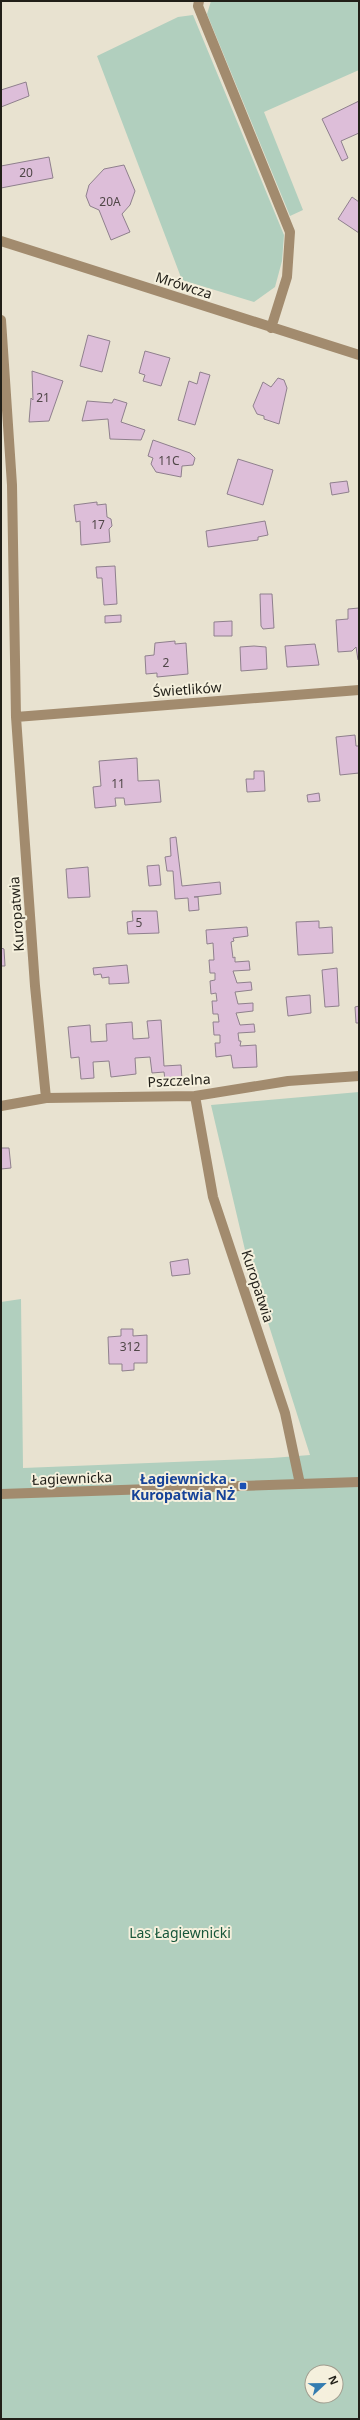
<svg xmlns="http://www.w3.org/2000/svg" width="360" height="2420" viewBox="0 0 360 2420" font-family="'Noto Sans',sans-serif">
<rect width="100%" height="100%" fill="#e8e2d0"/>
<!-- green -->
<path fill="#b1cfbe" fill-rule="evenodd" d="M211 1H359V70L264 112 303 210 290 216 207 14Z
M193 15 284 235 282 261 275 287 254 302 182 280 97 56 178 17Z
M359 1092V2419H1V1302L21 1299 23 1468 272 1458 310 1455 245 1250 211 1105ZM312 2372H336V2396H312Z"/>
<!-- building -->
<path fill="#ddbed9" stroke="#8f808d" d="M26 82 29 96 1 107V90Z
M359 101V133L341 141 348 158 342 161 322 119Z
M49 157 53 178 1 188V166Z
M124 165 135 191 130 205 122 214 130 232 111 240 99 210 90 206 86 196 89 185 104 169Z
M352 197 359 202V233L338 219Z
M88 335 110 341 102 372 80 366Z
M145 351 170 358 161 386 143 381 145 375 139 373Z
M32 371 63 381 49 421 29 422 31 398 33 400Z
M200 372 210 375 195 425 178 420 189 381 197 384Z
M278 378 284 380 287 388 279 424 264 419V416L257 414 253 406 263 382 271 387Z
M114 399 127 403 121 422 145 430 141 440 110 439 108 419 82 421 87 401 112 403Z
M153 440 190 453 195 458 193 465 182 466 181 477 156 472 151 464 153 458 148 456Z
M238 459 273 470 263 505 227 494Z
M347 481 349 492 332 495 330 483Z
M97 502V505L106 504 107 517 111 519 112 526 109 529 110 542 81 545 80 521 76 522 74 505Z
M265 521 268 535 258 537V540L208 547 206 531Z
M115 566 117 604 104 605 102 578H97L96 567Z
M260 594H272L274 628 263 629 261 626Z
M359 608V660H358L356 647 352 651 338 652 336 620 348 619V609Z
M121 615V622L105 623V616Z
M232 621V636H214V622Z
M175 641V644L186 643 188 674 157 677V673L146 674 145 656 154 655 155 643Z
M315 644 319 665 287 667 285 646Z
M254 646 266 647 267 669 241 671 240 647Z
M355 735 356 746H359V773L340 775 336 737Z
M137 758 138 781 159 780 161 802 125 805 124 798H115L116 806 95 808 93 787 101 786 99 761Z
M254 771H264L265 791 247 792 246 779H254Z
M319 793 320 801 308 802 307 795Z
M176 837 182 886 220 882 221 894 194 897H198L199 910 189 911 188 898 175 899 173 871H167L165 857 171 856 170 838Z
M159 865 161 885 149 886 147 866Z
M88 867 90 897 68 898 66 869Z
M132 911H157L159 933 128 934 127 922 133 921Z
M319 921V928L332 927 333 953 298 955 296 922Z
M247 927 248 936 233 938 234 941 231 942 233 958 235 957V962L249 961 250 970 233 971 237 983 251 982 252 990 235 992 238 1004 253 1003V1011L236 1013 240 1025 254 1024 255 1032 238 1033 239 1041H241L240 1046 256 1045 257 1067 233 1068 231 1055 216 1057 215 1043H220V1035H214L213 1022H219L218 1014H213L212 1001H217L216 993 211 994 210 981 215 980V973H210L209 960H214L213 943 207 944 206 930Z
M1 948 4 949 5 966H1Z
M127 965 129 983 109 984V977L102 978 101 974 94 975 93 968Z
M337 968 339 1006 325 1007 322 970Z
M310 995 311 1013 288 1016 286 997Z
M359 1006V1023H356L355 1007Z
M161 1020 164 1066 181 1065 182 1079 165 1080 164 1072 152 1073 150 1057 135 1058 136 1074 111 1077 109 1061 93 1062 94 1078 81 1079 79 1057 71 1058 68 1027 90 1025 91 1042 107 1041 106 1024 132 1022 133 1039 149 1038 147 1021Z
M1 1148H9L11 1168 1 1169Z
M188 1259 190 1274 172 1276 170 1262Z
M121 1329H133V1336L147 1335V1363H134V1370L122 1371V1364H109L108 1337 121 1336Z"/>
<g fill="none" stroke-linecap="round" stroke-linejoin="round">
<!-- minor -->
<path stroke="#a28b6e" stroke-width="10" d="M199 1 198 6 290 232 287 277 271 328
M1 241 359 355
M1 320 12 485 16 717 35 986 46 1098
M16 717 359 690
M195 1096 213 1197 285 1413 300 1484
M1 1106 46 1098 195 1096 288 1081 359 1076
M1 1494 359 1482"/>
</g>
<!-- markers -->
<rect fill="#1a4fb4" stroke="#f5f0dd" stroke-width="1.5" x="239" y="1482" width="8" height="8" rx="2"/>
<g text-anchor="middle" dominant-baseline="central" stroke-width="4" stroke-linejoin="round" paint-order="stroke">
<!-- number labels -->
<g font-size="12" fill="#504748">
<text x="26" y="172">20</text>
<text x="110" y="201">20A</text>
<text x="43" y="397">21</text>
<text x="169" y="460">11C</text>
<text x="98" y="524">17</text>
<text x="166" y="662">2</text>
<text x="118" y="783">11</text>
<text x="139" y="922">5</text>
<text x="130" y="1346">312</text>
</g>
<!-- street labels -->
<g font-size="14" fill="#211f18" stroke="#f5f0dd">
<text transform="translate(184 285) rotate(18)">Mrówcza</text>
<text transform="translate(187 689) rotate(-4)">Świetlików</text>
<text transform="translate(16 914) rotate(-94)">Kuropatwia</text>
<text transform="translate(179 1080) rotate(-3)">Pszczelna</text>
<text transform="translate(258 1286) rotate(72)">Kuropatwia</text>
<text transform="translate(72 1478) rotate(-2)">Łagiewnicka</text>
</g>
<!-- transit labels -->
<g font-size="14" font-weight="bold" fill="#164399" stroke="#f5f0dd" text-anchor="end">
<text x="235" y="1478">Łagiewnicka -<tspan x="235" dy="16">Kuropatwia NŻ</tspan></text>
</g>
<!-- park labels -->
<g font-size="14" fill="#17563a" stroke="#f5f0dd">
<text x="180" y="1932">Las Łagiewnicki</text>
</g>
</g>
<!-- border -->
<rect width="360" height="2420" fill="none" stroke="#211f18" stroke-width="4"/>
<!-- north arrow -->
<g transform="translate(324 2384) rotate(68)"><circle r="19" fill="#f5f0dd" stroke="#a09c8e"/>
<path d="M0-3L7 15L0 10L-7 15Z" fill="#347cb0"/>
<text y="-6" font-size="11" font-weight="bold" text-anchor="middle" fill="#211f18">N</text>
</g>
</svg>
